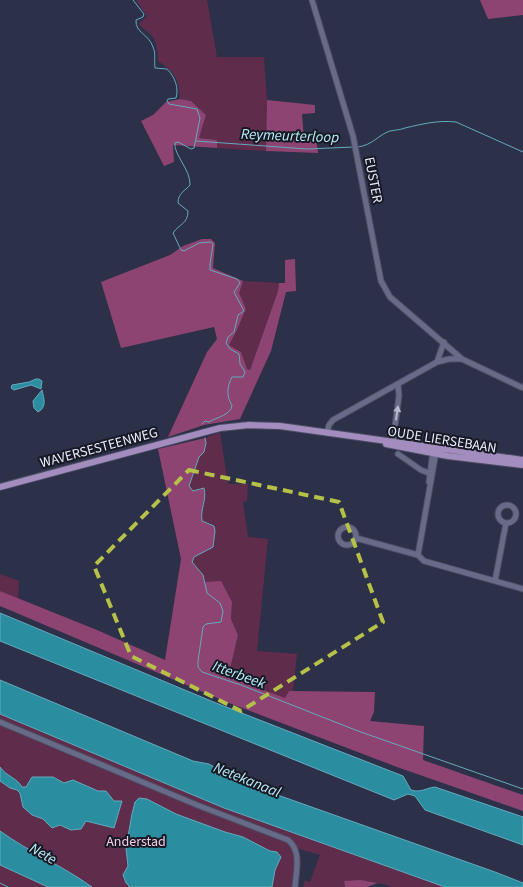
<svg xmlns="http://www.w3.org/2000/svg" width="523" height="887" viewBox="0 0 523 887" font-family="'Source Sans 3',sans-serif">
<rect width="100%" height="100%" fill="#2d3049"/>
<!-- green -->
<path fill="#5f2c4c" d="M136 0H207L217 57H264L267 100 266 151 217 148V140L199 138 206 115 191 101 180 99C179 78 175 73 158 61 158 53 157 42 152 36 148 31 142 29 139 24L147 16Z
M243 281 279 283 278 291 250 370 247 369 241 352 229 345 236 332 246 309 238 293Z
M220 432 228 484H248L247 501 243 502 248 537 268 539 257 651 297 654 293 691H289L285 699 227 677 238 635 231 619 232 602 205 582 203 575 192 562 194 557 202 552 215 531 214 525 202 521C200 507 207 502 203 488L193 491 189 486 199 457 204 452 206 443 205 438Z
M0 574 19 581 18 599 0 591Z
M0 714 224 808 445 887H392C377 881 360 880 344 881L345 887H303L305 880 310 882 320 855 296 848 297 887H92C63 866 29 852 0 831Z
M0 865 48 887H0Z"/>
<!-- forest -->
<path fill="#8d4472" d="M480 0H523V15L488 19Z
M180 99 191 101 206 115 199 138 217 140V148L173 145 174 162 164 166 141 121 153 115 166 102Z
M267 100 315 105V113L302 114 304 139 316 138 318 153 266 151Z
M202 239H211L215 243 213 268 243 281 239 293 246 309 236 332 229 345 241 352 247 369 250 370 278 291 279 283H285V260L295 259 296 291 286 292 271 351 240 419 204 425 168 437 207 352 217 339 214 327 121 348 101 282 170 255 183 246Z
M205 438 206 443 204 452 199 457 189 486 193 491 204 488C207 501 200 508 202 521L214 526 215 531 213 547 194 557 192 562 203 575 205 582 221 581 232 602 231 619 238 635 228 677 285 698 289 691 375 692 374 712 370 721 424 726 423 760 523 795V811L397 767 229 703 0 606V591L97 630 165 660 181 559 158 449Z
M360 880 378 883 367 887H345L344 881Z"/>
<!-- water -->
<path fill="#2b8ea0" stroke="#64aabc" d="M36 379H39L42 381 41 389 31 385 14 390 11 388 12 385 29 382Z
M42 390C44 399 47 407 38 412L34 408 33 401Z
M0 613 216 703 403 776 411 790C421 793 426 788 435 787L523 817V845L425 810 415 796 408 794 394 800 0 641Z
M0 680 193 761 209 764 235 779 272 793 495 872 523 883V887H445L224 808 0 714Z
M0 767C6 776 17 778 22 787H26L32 777H53L64 783 73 780 98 791H106L114 801H122L114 828 86 821 81 829 71 830 60 825 52 828 43 819 32 815 23 807 20 793 17 790 10 788 0 781Z
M139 798 147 799 176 814 225 832 243 837 270 851 277 852 281 857 275 870 272 887H130L126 883 123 875 128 866 126 848 132 814 135 802Z
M0 831C29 852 63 866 92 887H48L0 865Z"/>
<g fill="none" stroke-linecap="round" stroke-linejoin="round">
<!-- stream -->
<path stroke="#64aabc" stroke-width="1" d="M133 0 144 14 143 17 136 20C135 33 149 34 153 47 156 53 154 61 155 68L167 69C175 77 179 88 176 98L168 99 167 101 169 104 197 109 200 118 194 148 191 149 178 142 175 143C173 154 191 170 190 185 185 191 178 193 178 203L188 211C188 224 179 224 173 233L181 250 184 251 199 243 211 242 213 244 210 264V270L237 279 240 283 234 292 244 311 238 315 234 332 228 337 226 343 230 349 239 354 240 364 245 372 243 377H232C227 386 226 397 232 405L231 409C225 417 217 417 209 422L205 421 202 424
M196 141 307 149 354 147
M358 147C373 145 378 135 390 131 395 130 400 130 405 128 422 124 438 120 456 122L523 152
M205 438 206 443 204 452 199 457 189 486 193 491 204 488C207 501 200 508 202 521L214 526 215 531 213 547 194 557 192 562 203 575 207 593 220 603 223 611 221 622 206 624 203 627 198 661V667L202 672 241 685 358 731 523 789
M0 883 8 887"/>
<defs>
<path id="minor" d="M312 0 353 136 381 281 390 297 462 359
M437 362 444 342
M327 433 329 425 333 420 437 362 449 359H462L523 388
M393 441 399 396 398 384
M398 454 421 470 431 474
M429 482 433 451
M498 514a9 9 0 1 1 18 0a9 9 0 1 1-18 0Z
M338 536a9 9 0 1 1 18 0a9 9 0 1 1-18 0Z
M356 538 418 555 436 452
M418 555 424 561 495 581 506 523
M495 581 523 589
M0 722 197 805 288 840C302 851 296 872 295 887"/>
<path id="major" d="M386 444 448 456 523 465
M0 487 220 428 249 425 280 426 523 460"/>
</defs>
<!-- minor casing -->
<use href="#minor" stroke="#4c4e64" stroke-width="7"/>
<!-- major casing -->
<use href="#major" stroke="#4c4e64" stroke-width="8"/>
<!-- minor -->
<use href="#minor" stroke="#676b88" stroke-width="5"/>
<!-- major -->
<use href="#major" stroke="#a28dbe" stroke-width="6"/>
</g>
<!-- one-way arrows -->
<defs><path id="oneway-solid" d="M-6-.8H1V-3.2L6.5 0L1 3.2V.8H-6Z" transform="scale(1.25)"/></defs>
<use fill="#b5b8ce" href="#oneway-solid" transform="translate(397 413) rotate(-82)"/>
<!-- marked area -->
<path fill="none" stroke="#b6c148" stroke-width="4" stroke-dasharray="10 6" stroke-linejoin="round" d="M189 470 339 502 383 622 241 711 131 656 94 566Z"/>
<g text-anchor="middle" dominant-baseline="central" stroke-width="4" stroke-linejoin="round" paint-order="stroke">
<!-- street labels -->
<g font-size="14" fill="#e9ecfd" stroke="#171924">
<text transform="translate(373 180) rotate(79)">EUSTER</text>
<text transform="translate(442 440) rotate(9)">OUDE LIERSEBAAN</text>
<text transform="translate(99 448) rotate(-15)">WAVERSESTEENWEG</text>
</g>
<!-- park labels -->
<g font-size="14" fill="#f5cae2" stroke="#171924">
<text x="136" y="842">Anderstad</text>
</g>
<!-- water labels -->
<g font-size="15" font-style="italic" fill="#b8eefa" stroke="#171924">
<text transform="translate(290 136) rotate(2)">Reymeurterloop</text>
<text transform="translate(239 675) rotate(20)">Itterbeek</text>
<text transform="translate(247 780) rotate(22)">Netekanaal</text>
<text transform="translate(43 854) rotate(29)">Nete</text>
</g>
</g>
</svg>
